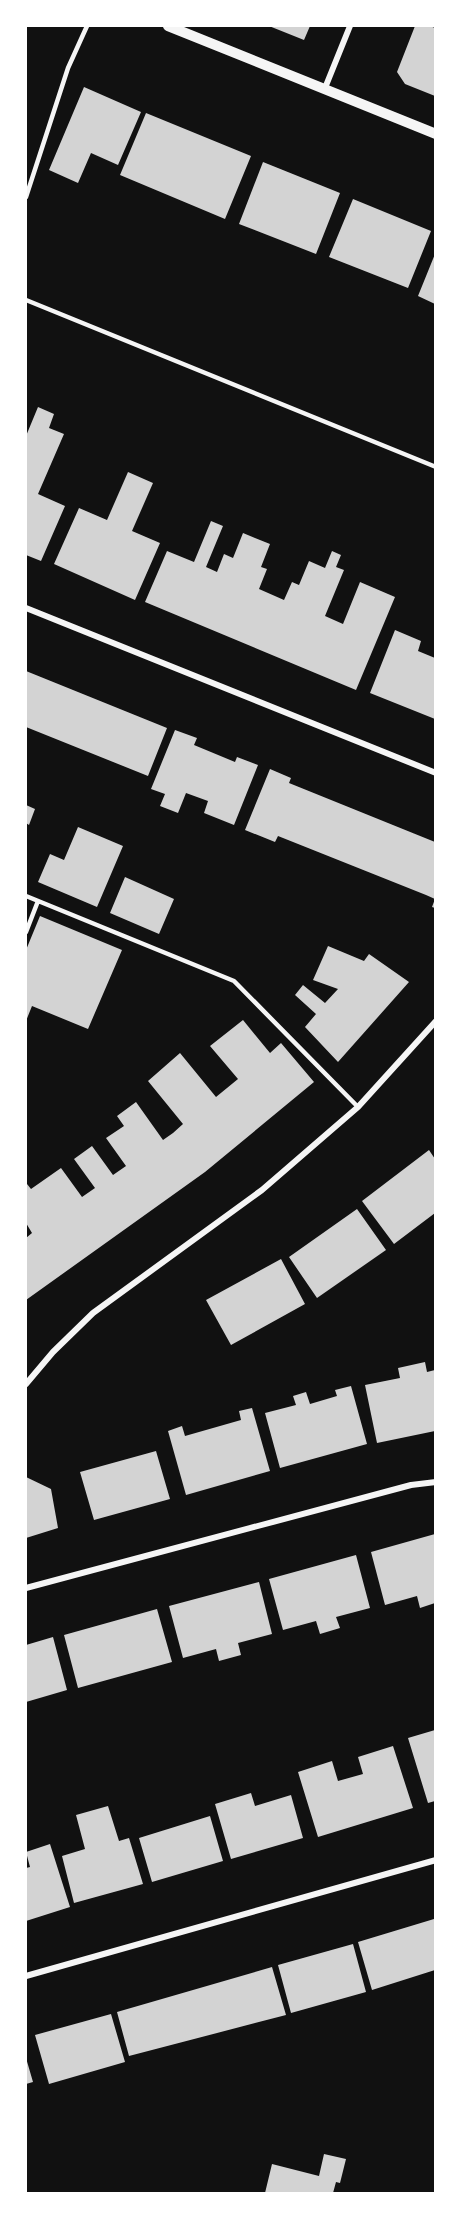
<svg xmlns="http://www.w3.org/2000/svg" width="461" height="2219" viewBox="0 0 461 2219" font-family="Quicksand,sans-serif">
<rect width="100%" height="100%" fill="#111"/>
<!-- building -->
<path fill="#d3d3d3" d="M269 26H310L304 40Z
M415 26H430L435 28V96L405 84 397 72Z
M84 87 141 112 118 165 91 153 78 183 49 170Z
M146 113 251 156 225 219 120 175Z
M263 162 340 193 316 254 239 224Z
M353 199 431 231 408 288 329 257Z
M435 254V304L418 296Z
M38 407 54 414 49 428 64 434 38 494 65 506 41 561 26 555V436Z
M128 472 153 483 132 531 160 543 135 600 54 564 79 508 107 520Z
M211 521 223 526 206 567 217 572 224 554 233 558 243 533 255 538 270 544 261 567 267 569 259 589 284 600 292 582 299 585 309 561 325 568 332 551 341 555 336 567 344 570 325 616 343 624 360 582 395 597 356 690 145 602 167 551 194 562Z
M395 630 421 641 418 651 435 658V719L370 693Z
M26 671 167 728 148 776 26 727Z
M175 730 197 738 194 745 235 762 237 757 258 765 234 825 204 813 208 801 186 793 178 813 160 806 165 794 151 789Z
M270 769 291 778 289 783 435 842V908L432 907 435 899 426 895 278 836 275 842 245 830Z
M26 805 35 809 29 825 26 823Z
M78 827 123 846 97 907 38 882 50 854 64 860Z
M125 877 174 899 159 934 110 913Z
M40 916 122 950 88 1029 32 1006 26 1021V950Z
M328 946 364 961 369 954 409 982 338 1062 305 1027 316 1014 295 995 303 985 325 1003 338 989 313 980Z
M243 1020 270 1053 281 1043 314 1082 205 1172 26 1300V1238L32 1233 26 1223V1185L27 1184 31 1189 61 1168 82 1197 95 1188 74 1159 92 1146 113 1175 126 1166 106 1138 124 1126 117 1116 136 1102 163 1140 173 1133 183 1124 148 1081 180 1053 216 1097 238 1079 210 1046Z
M429 1150 435 1159V1213L394 1244 362 1201Z
M357 1209 386 1250 317 1298 289 1257Z
M281 1259 305 1304 231 1345 206 1300Z
M425 1362 427 1372 435 1370V1431L377 1443 365 1385 400 1378 398 1368Z
M351 1386 367 1444 280 1468 265 1413 296 1405 293 1396 306 1392 310 1404 337 1396 335 1390Z
M252 1408 270 1471 186 1495 168 1431 182 1426 185 1436 241 1420 239 1411Z
M156 1451 170 1499 94 1520 80 1472Z
M26 1477 51 1489 58 1528 26 1538Z
M435 1534V1603L420 1608 417 1596 385 1605 371 1552Z
M356 1555 370 1608 336 1617 340 1628 320 1634 316 1621 283 1630 269 1579Z
M259 1582 272 1634 238 1643 241 1655 219 1661 216 1649 183 1658 169 1606Z
M157 1609 172 1662 78 1688 64 1635Z
M53 1637 67 1690 26 1702V1645Z
M435 1730V1801L428 1803 408 1738Z
M393 1746 413 1808 318 1837 298 1772 332 1761 338 1781 363 1774 358 1757Z
M251 1793 255 1806 291 1795 303 1838 231 1859 215 1804Z
M108 1806 119 1841 129 1838 143 1884 74 1903 62 1856 85 1849 76 1815Z
M210 1816 223 1861 152 1882 139 1838Z
M50 1844 70 1907 26 1921V1868L30 1867 26 1852Z
M434 1919 435 1926V1970L372 1990 358 1942Z
M353 1944 366 1992 291 2013 278 1965Z
M272 1967 286 2015 129 2056 117 2012Z
M111 2014 125 2062 49 2084 35 2035Z
M26 2058 33 2082 26 2084Z
M324 2154 346 2159 340 2183 336 2182 333 2193H265L272 2164 319 2176Z"/>
<g fill="none" stroke-linecap="round" stroke-linejoin="round">
<!-- service -->
<path stroke="#f5f5f5" stroke-width="4.5" d="M26 197 68 68 87 26
M26 300 436 467
M26 896 234 981 358 1107
M26 932 38 901"/>
<!-- minor -->
<path stroke="#f5f5f5" stroke-width="6" d="M325 88 350 26
M26 608 436 773
M26 1384 53 1352 93 1313 262 1190 358 1107 436 1021
M26 1588 411 1485 436 1482
M26 1976 436 1860"/>
<!-- tertiary -->
<path stroke="#f5f5f5" stroke-width="10" d="M168 26 436 134"/>
</g>
<!-- border -->
<rect width="461" height="2219" fill="none" stroke="#ffffff" stroke-width="54"/>
</svg>
